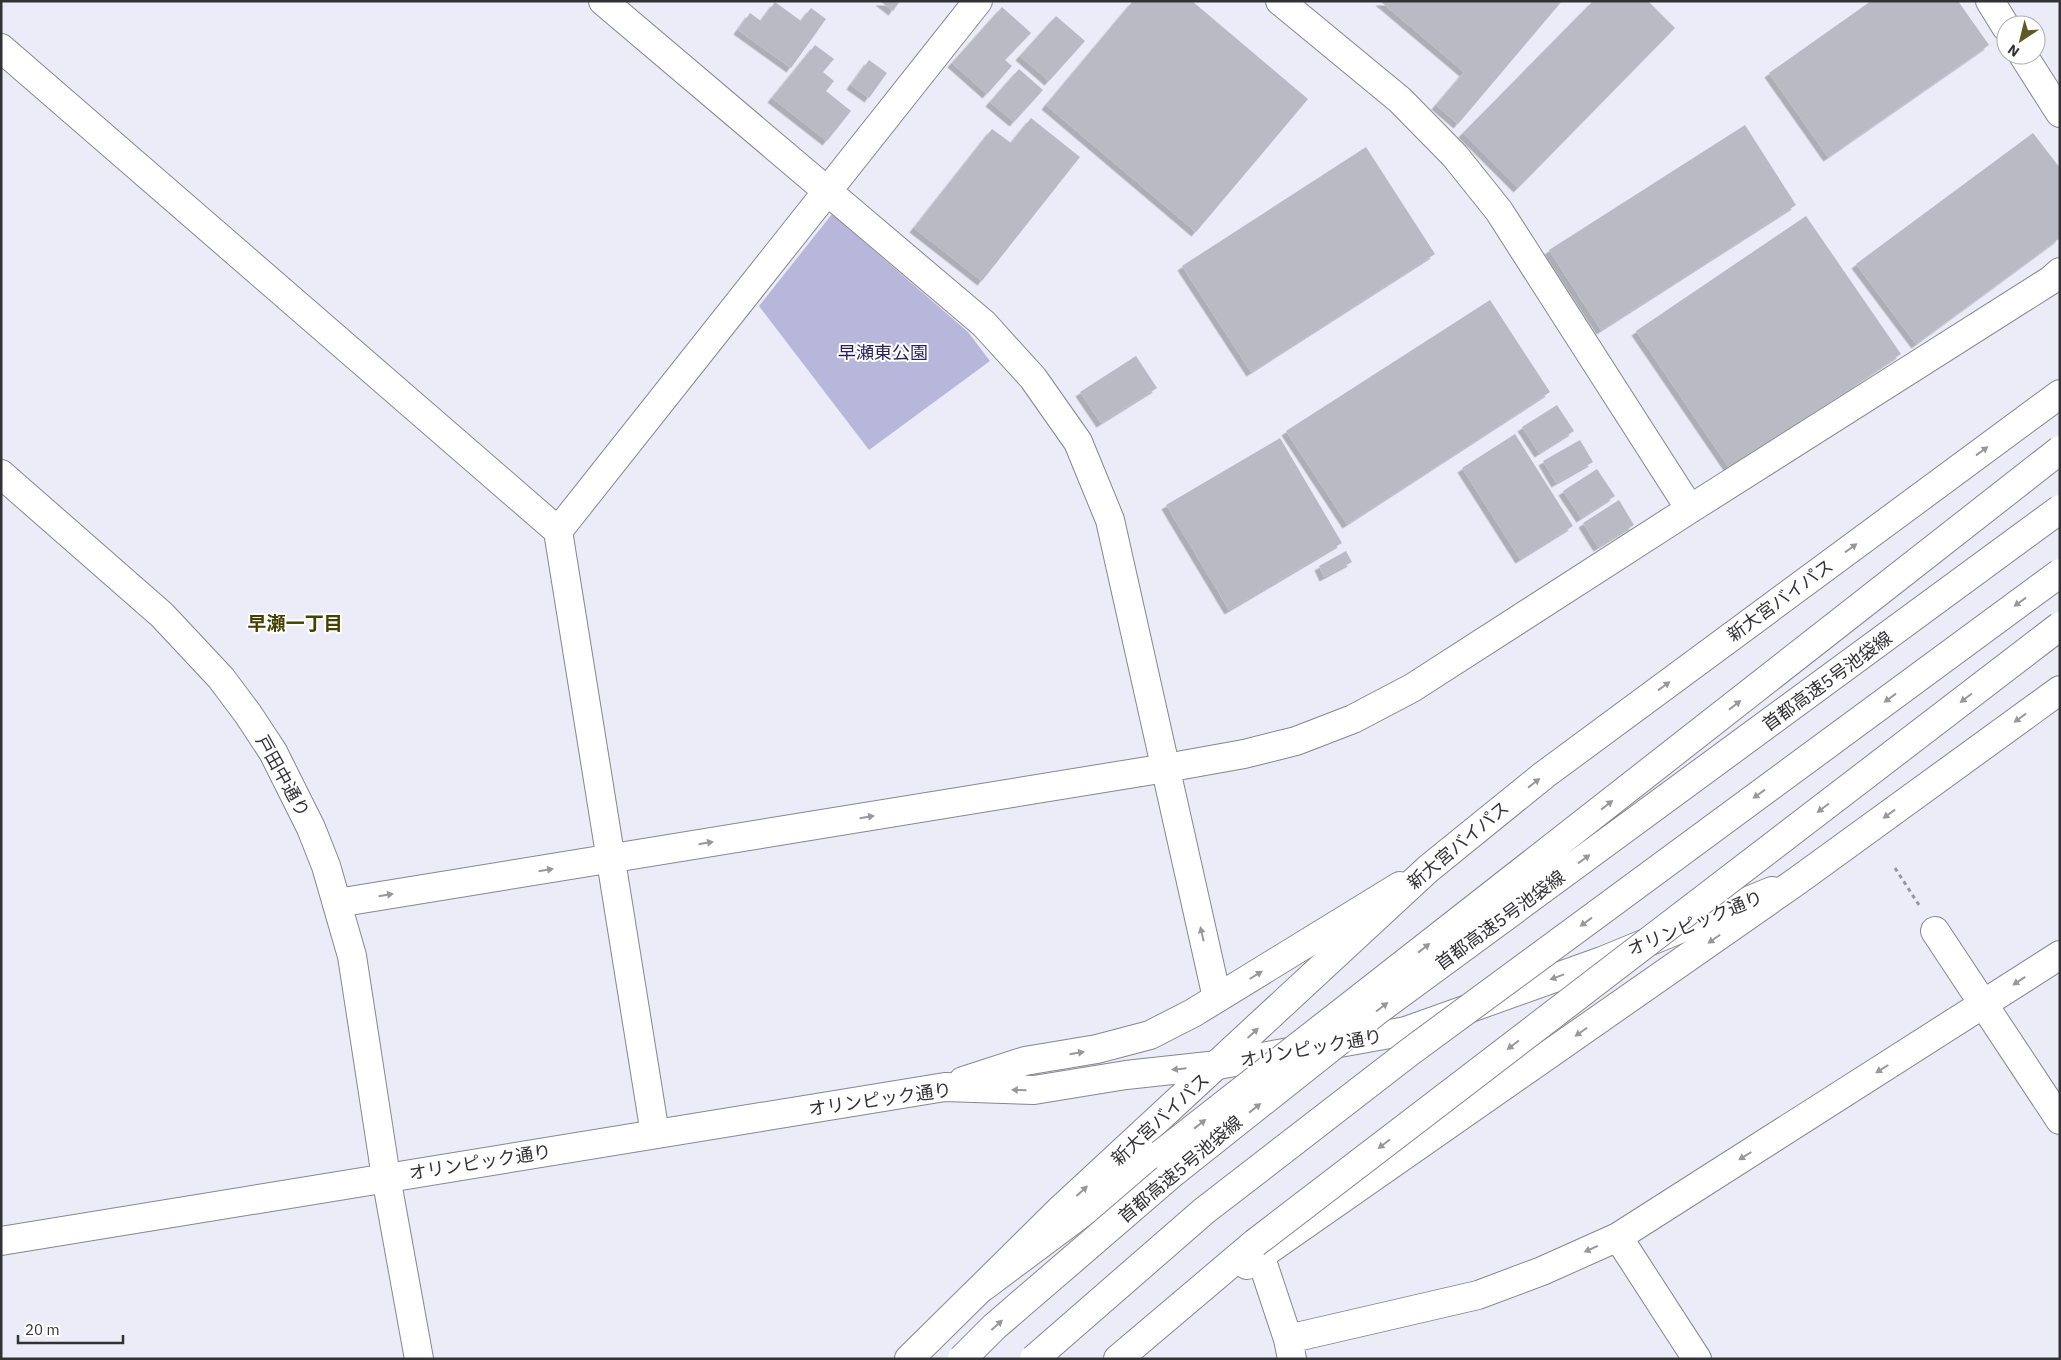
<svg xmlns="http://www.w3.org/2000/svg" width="2061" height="1360" viewBox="0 0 2061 1360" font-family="'IBM Plex Sans','Noto Sans JP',sans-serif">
<defs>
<filter id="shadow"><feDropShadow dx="-4.5" dy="4.5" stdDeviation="0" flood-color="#0004"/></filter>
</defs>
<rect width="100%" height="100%" fill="#ebecf7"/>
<!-- green -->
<path fill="#b7b7dc" d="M832 214 968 332 990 361 869 450 759 306Z"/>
<!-- building -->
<path fill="#babac5" filter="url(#shadow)" d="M880 1H900L893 11Z
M1133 1H1192L1308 99 1196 232 1046 105Z
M1380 1H1562L1458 124 1436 105 1464 72Z
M1593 1H1648L1675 28 1518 188 1463 133Z
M1871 1H1958L1989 45 1828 157 1769 73Z
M775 2 801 21 811 8 826 19 791 68 738 30 750 13 761 21Z
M1002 7 1031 33 1005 60 1012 66 987 94 952 63Z
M1056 16 1085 41 1049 81 1020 56Z
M815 45 834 59 823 72 834 81 826 91 851 111 827 141 772 98Z
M869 60 887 73 869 98 851 85Z
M1019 69 1043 90 1014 122 990 102Z
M1031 118 1080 157 982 281 914 228 992 129 1011 143Z
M1745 125 1796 205 1601 330 1549 250Z
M2033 133 2060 168V238L1916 344 1856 264Z
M1366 147 1435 254 1251 372 1182 266Z
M1806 216 1901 354 1730 469 1636 331Z
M1490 300 1550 392 1347 524 1286 431Z
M1136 356 1157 388 1101 423 1080 392Z
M1557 405 1574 431 1539 453 1522 427Z
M1515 434 1573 526 1520 559 1462 468Z
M1280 438 1342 543 1229 610 1166 505Z
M1580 440 1593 462 1556 483 1543 461Z
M1597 469 1615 496 1581 518 1563 491Z
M1619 500 1634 525 1598 547 1583 523Z
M1346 551 1352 562 1324 577 1319 566Z"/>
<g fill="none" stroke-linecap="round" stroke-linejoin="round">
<defs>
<path id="minor" d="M603 1 984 324 1033 378 1078 442 1110 520 1217 998
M1280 1 1400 100 1455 156 1499 211 1690 509
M1990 1 2006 27
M1 48 558 531 655 1134
M2023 55 2060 113
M558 531 978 1
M337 903 1166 768 1244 754 1296 741 1353 719 1412 688 1690 509 2051 280 2060 272
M1935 931 2060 1120
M1618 1237 1697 1359
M1260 1255 1288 1339 1292 1359
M1288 1339 1478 1295 1542 1271 1618 1237 2060 955"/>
<path id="tertiary" d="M1 474 162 615 221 678 248 714 273 752 311 828 326 866 352 956 386 1177 419 1359"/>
<path id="primary" d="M963 1081 1025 1061 1097 1049 1150 1035 1193 1013 1400 886
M1 1241 945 1087 1034 1090 1126 1075 1218 1065 1406 1031 1602 961 1772 891"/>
<path id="trunk" d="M1247 1265 1797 881 2060 690
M909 1359 1062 1208 1428 869 1544 775 2060 394"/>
<path id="motorway" d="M983 1287 1161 1154
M1118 1359 1255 1243"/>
</defs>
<!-- minor casing -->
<use href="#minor" stroke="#868690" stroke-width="30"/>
<!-- tertiary casing -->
<use href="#tertiary" stroke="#868690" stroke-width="30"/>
<!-- primary casing -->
<use href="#primary" stroke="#868690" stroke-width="30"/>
<!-- trunk casing -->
<use href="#trunk" stroke="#868690" stroke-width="30"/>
<!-- motorway casing -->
<use href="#motorway" stroke="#868690" stroke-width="30"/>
<!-- path -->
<path stroke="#96979f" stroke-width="3" stroke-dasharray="4 4" stroke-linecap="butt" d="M1895 868 1919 905"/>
<!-- minor -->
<use href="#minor" stroke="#fff" stroke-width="28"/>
<!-- tertiary -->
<use href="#tertiary" stroke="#fff" stroke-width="28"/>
<!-- primary -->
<use href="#primary" stroke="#fff" stroke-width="28"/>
<!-- trunk -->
<use href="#trunk" stroke="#fff" stroke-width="28"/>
<!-- motorway -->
<use href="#motorway" stroke="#fff" stroke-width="28"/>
<defs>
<path id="motorway-bridge" d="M1161 1154 2060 450
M1255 1243 2060 626
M962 1359 994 1327 1174 1172 1378 1010 2060 509
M1034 1359 1204 1211 1411 1051 2060 573"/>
</defs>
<!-- motorway-bridge casing -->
<use href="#motorway-bridge" stroke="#868690" stroke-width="30" stroke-linecap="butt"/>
<!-- motorway-bridge -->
<use href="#motorway-bridge" stroke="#fff" stroke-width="28"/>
</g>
<!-- one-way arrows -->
<defs><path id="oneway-solid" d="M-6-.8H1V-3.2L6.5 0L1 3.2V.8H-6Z" transform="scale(1.25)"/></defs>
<g fill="#98989a">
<use href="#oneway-solid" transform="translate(1982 451) rotate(-36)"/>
<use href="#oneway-solid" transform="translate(1851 548) rotate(-36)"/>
<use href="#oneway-solid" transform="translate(2020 602) rotate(144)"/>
<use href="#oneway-solid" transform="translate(1664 686) rotate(-36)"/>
<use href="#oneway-solid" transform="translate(1890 698) rotate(144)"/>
<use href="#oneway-solid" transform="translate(1966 698) rotate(143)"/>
<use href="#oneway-solid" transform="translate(1735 705) rotate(-38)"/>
<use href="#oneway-solid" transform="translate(2020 718) rotate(144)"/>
<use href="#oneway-solid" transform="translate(1534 783) rotate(-38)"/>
<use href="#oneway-solid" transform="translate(1759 794) rotate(144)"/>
<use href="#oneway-solid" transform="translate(1607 805) rotate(-38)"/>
<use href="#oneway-solid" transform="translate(1823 808) rotate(143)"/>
<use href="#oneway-solid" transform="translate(1889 814) rotate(144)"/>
<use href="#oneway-solid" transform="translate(867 817) rotate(-9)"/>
<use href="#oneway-solid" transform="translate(706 843) rotate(-9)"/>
<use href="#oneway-solid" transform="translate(1584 859) rotate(-36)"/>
<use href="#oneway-solid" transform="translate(546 870) rotate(-9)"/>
<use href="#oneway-solid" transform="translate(386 895) rotate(-9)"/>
<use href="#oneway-solid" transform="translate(1586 922) rotate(144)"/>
<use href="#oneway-solid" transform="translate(1202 934) rotate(-103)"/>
<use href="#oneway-solid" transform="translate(1714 939) rotate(145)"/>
<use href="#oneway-solid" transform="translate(1424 948) rotate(-38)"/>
<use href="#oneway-solid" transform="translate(1256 975) rotate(-32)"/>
<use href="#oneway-solid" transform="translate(1557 977) rotate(160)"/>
<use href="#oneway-solid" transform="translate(2019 981) rotate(147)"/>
<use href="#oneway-solid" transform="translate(1382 1007) rotate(-37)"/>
<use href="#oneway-solid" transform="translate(1581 1032) rotate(145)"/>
<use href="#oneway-solid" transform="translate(1253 1033) rotate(-43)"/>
<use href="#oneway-solid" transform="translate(1513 1045) rotate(143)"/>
<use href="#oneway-solid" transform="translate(1077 1053) rotate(-9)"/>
<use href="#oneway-solid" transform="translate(1179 1069) rotate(174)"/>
<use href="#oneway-solid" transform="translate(1882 1069) rotate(148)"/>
<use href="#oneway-solid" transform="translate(1019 1090) rotate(-178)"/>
<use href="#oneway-solid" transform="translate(1255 1108) rotate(-38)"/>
<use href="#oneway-solid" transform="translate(1200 1124) rotate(-38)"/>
<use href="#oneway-solid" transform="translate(1384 1144) rotate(143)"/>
<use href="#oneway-solid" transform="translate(1745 1156) rotate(148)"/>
<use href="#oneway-solid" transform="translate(1082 1191) rotate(-42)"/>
<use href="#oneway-solid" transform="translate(1591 1249) rotate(156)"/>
<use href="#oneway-solid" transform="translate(997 1325) rotate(-42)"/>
</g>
<g text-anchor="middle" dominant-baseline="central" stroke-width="4" stroke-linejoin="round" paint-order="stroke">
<!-- park labels -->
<g font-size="18" fill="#291f5d" stroke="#fff">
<text x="883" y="352">早瀬東公園</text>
</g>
<!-- street labels -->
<g font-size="18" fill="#323236" stroke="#fff">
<text transform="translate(1780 600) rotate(-36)">新大宮バイパス</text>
<text transform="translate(1827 681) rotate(-36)">首都高速5号池袋線</text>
<text transform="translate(283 776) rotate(61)">戸田中通り</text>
<text transform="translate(1458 845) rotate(-40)">新大宮バイパス</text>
<text transform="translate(1500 920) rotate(-36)">首都高速5号池袋線</text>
<text transform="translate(1695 923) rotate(-22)">オリンピック通り</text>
<text transform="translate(1311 1048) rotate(-10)">オリンピック通り</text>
<text transform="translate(880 1099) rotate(-8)">オリンピック通り</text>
<text transform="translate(1160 1119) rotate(-43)">新大宮バイパス</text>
<text transform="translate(480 1162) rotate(-9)">オリンピック通り</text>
<text transform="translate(1180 1169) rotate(-40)">首都高速5号池袋線</text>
</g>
<!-- neighbourhood labels -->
<g font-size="19" font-weight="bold" fill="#454100" stroke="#fff">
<text x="295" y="623">早瀬一丁目</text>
</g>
</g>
<!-- border -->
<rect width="2061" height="1360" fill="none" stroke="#323236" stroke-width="5"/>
<!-- north arrow -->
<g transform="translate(2021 40) rotate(215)"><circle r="24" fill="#ffffff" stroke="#adadaf"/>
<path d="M0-4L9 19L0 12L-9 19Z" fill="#5d5a26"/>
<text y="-8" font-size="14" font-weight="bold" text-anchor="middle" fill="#323236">N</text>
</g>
<!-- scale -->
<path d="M18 1335v8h105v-8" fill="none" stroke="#323236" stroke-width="2.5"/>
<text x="25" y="1335" font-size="15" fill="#323236" stroke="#ffffff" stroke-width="4" paint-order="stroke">20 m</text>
</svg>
